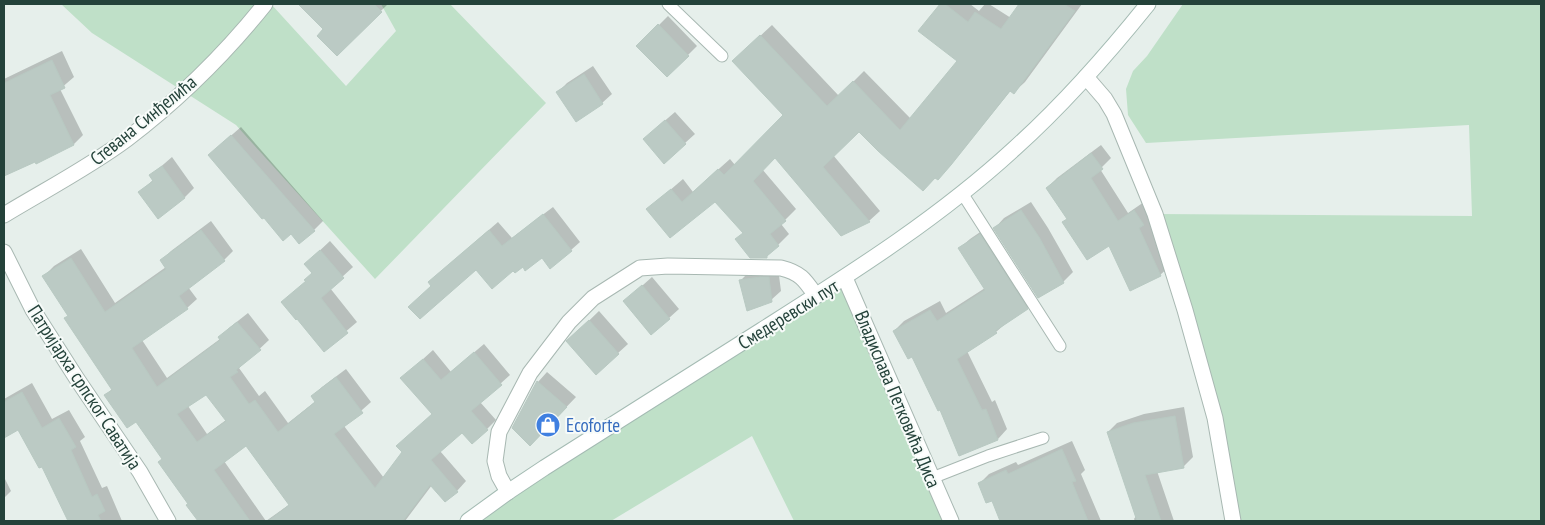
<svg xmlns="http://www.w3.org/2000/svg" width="1545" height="525" viewBox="0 0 1545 525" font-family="'PT Sans Narrow',sans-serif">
<rect width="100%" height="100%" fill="#e6efeb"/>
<!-- green -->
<path fill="#bfe0c8" d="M61 4H271L346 86 396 31 381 4H450L546 103 375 279 236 125 92 33Z
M1183 4H1541V521H1233L1229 500 1155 214 1472 216 1469 125 1146 143 1128 115 1126 89 1133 71 1147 56Z
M845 278 951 521H794L752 436 611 521H468Z"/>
<!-- shadow -->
<path fill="#0003" fill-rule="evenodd" d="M305 4H388L337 54 325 29 302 6Z
M941 4H970L979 11 985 4H989L1011 18 1020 4H1082L1025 82 1014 92 1011 90 948 168 859 130 833 155 880 211 869 221 775 156 762 169 796 209 781 224 789 234 766 257 715 200 648 209 683 179 693 192 730 159 735 165 785 115 745 50 772 25 839 96 864 71 911 119 959 61 920 31Z
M668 16 697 46 667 76 638 46Z
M62 51 74 77 60 89 83 135 74 144 37 163 36 161 4 175V137L16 131 4 105V79Z
M593 66 612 94 602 103 558 92 567 83Z
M675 112 695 134 685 143 654 130Z
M241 127 323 221 314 230 219 146Z
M1101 145 1111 158 1100 169 1128 213 1144 202 1152 215 1148 219 1170 266 1160 275 1068 218 1047 188 1057 178Z
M172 157 194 188 185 197 140 192 153 180 150 176Z
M1031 202 1048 228 1073 272 1063 282 995 228 1004 218Z
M553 207 580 242 571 250 542 257 514 269H476L433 286 429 282 498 222 512 238Z
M211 221 233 251 224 260 188 287 197 299 187 308 142 340 167 378 220 339V338L229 328 248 313 269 340 239 368 259 396 265 391 288 423 316 401 313 396 322 387 346 369 371 402 344 426 384 478 433 414 412 369 433 350 451 372 484 344 510 375 480 402 496 420 487 429 462 432 440 451 466 481 457 491 432 485 405 521H382L377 518 373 521H266L290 504 247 445 224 461 266 521H199L188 505 189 503 163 458 136 420 106 395 113 388 44 276 54 266 81 249 115 303 166 267 162 260 171 251ZM207 393 226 420 207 434 188 406Z
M989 226 1036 299 1027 308 1005 324 996 332 967 351 992 402 995 400 1007 429 998 439 941 408 912 355 894 331 904 321 940 301 946 313 985 288 960 248 970 239Z
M330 241 353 267 330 288 357 322 324 350 307 281 313 273 315 255Z
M778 268 781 291 771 300 741 280 750 271Z
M652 277 679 309 669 318 625 301Z
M599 311 628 344 596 373 568 341Z
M547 372 576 397 530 445 513 428 538 382Z
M32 383 52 419 69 410 85 437 80 441 102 488 107 486 122 521H69L42 465 19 428 4 436V399Z
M1184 407 1193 457 1183 467 1157 471 1174 521H1135L1134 519 1136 516 1108 432 1117 423 1144 414Z
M1072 441 1085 470 1081 474 1101 521H1056L1051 510 1027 521H1002L992 500 979 484 989 474 1016 462 1018 465Z
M4 477 11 491 4 498Z"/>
<!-- building -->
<path fill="#bbcac4" stroke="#b8c9c2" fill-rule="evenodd" d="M298 4H374L382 12 337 56 317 36 323 29Z
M940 4H945L968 22 975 12 1001 29 1019 4H1064L1075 11 1014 94 1010 91 951 165 938 180 935 178 923 191 878 151 859 132 823 167 870 222 841 236 775 158 753 181 786 221 770 234 779 246 767 256V258H750L735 239 743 233 715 202 670 238 646 209 671 189 682 202 718 169 724 175 783 115 732 61 760 35 827 106 853 81 900 130 957 61 918 31Z
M658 24 689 56 667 77 636 46Z
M52 60 65 88 50 95 74 145 36 164 35 162 4 176V83Z
M584 74 603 104 576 122 556 92Z
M665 120 686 144 664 164 643 139Z
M231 135 315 231 299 244 291 234 283 241 264 218 262 219 208 155Z
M1091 153 1103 169 1091 178 1118 221 1134 210 1144 225 1139 228 1161 276 1130 291 1109 246 1087 260 1062 222 1067 219 1046 188Z
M162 166 185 198 158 219 138 192 153 181 149 175Z
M1021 210 1039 237 1064 283 1038 298 993 228Z
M543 214 572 251 550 269 542 258 525 271 523 267 515 273 513 271 492 289 476 270 420 319 408 307 431 286 428 282 489 230 502 246Z
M201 230 225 261 179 296 188 309 132 348 157 387 220 340 218 337 237 322 261 350 236 370 238 372 230 377 249 404 255 400 278 432 315 402 311 396 336 377 363 413 334 434 375 488 402 452 396 446 432 414 400 378 423 359 441 380 474 352 502 385 471 411 488 430 472 444 462 433 431 460 458 492 445 502 430 485 403 521H268L289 505 246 446 214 470 250 521H198L186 505 188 504 158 462 162 459 136 422 127 428 104 395 112 390 64 318 68 316 42 276 71 258 105 312 166 269 160 260ZM206 395 226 421 197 442 177 414Z
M980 234 1028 309 995 331 997 333 957 359 982 410 986 409 998 440 959 456 940 410 938 411 912 357 908 359 893 331 930 310 937 321 985 290 958 248Z
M320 250 344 278 321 298 348 333 324 352 297 319 296 320 281 302 306 281 304 280 312 273 304 264Z
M760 277H769L772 302 747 311 739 280Z
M642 285 670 319 651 335 623 301Z
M589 320 619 354 596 375 566 341Z
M537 381 567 407 530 446 512 428Z
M22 392 42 428 59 418 76 447 71 450 92 497 97 494 105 511 98 515 101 521H68L42 467 39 468 18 430 4 438V402Z
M1175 416 1184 468 1145 475 1161 521H1137L1107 432 1133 423Z
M1062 449 1076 481 1072 482 1088 521H1000L992 501 986 503 978 483 1006 470 1008 474Z"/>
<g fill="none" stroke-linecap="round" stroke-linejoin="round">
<defs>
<path id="service" d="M668 4 722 56
M962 193 1060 346
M932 478 988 456 1043 438"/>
<path id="minor" d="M4 252 33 310 77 379 140 472 168 521
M845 278 951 521
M508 492 499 476 495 461 499 432 530 373 569 322 593 298 640 268 668 266 781 268C801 273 805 280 816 296"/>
<path id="tertiary" d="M1086 77 1105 99 1114 114 1155 214 1185 310 1215 418 1233 521
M4 215C45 190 88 168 127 139 178 100 225 54 265 4"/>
<path id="secondary" d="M468 521 508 492 544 468C617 422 690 376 762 330 850 274 938 219 1015 148 1064 104 1107 55 1148 4"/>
</defs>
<!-- service casing -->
<use href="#service" stroke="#a8b8b2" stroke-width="13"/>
<!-- minor casing -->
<use href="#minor" stroke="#a8b8b2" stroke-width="17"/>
<!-- tertiary casing -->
<use href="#tertiary" stroke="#a8b8b2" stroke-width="17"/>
<!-- secondary casing -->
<use href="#secondary" stroke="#a4bbb3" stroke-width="17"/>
<!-- service -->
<use href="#service" stroke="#fff" stroke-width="11"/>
<!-- minor -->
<use href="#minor" stroke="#fff" stroke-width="15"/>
<!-- tertiary -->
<use href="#tertiary" stroke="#fff" stroke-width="15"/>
<!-- secondary -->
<use href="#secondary" stroke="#fff" stroke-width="15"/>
</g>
<!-- icons -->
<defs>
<symbol id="shop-disc" viewBox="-11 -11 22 22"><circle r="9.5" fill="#3f7fe0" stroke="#f7fbf9"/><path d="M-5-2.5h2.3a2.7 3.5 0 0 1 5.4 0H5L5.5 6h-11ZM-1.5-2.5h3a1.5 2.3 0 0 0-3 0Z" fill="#fff"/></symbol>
</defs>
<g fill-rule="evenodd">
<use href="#shop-disc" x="534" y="411" width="28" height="28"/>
</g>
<g text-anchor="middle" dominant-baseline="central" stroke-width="4" stroke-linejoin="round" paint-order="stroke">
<!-- street labels -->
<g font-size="19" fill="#24423a" stroke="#f7fbf9">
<text transform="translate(143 120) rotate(-39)">Стевана Синђелића</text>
<text transform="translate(788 314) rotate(-32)">Смедеревски пут</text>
<text transform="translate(85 387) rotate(57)">Патријарха српског Саватија</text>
<text transform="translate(898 399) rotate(67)">Владислава Петковића Диса</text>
</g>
<!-- shop labels -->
<g font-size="19" fill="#366cbe" stroke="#f7fbf9" text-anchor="start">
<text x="566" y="425">Ecoforte</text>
</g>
</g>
<!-- border -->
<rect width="1545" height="525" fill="none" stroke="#24423a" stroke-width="10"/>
</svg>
